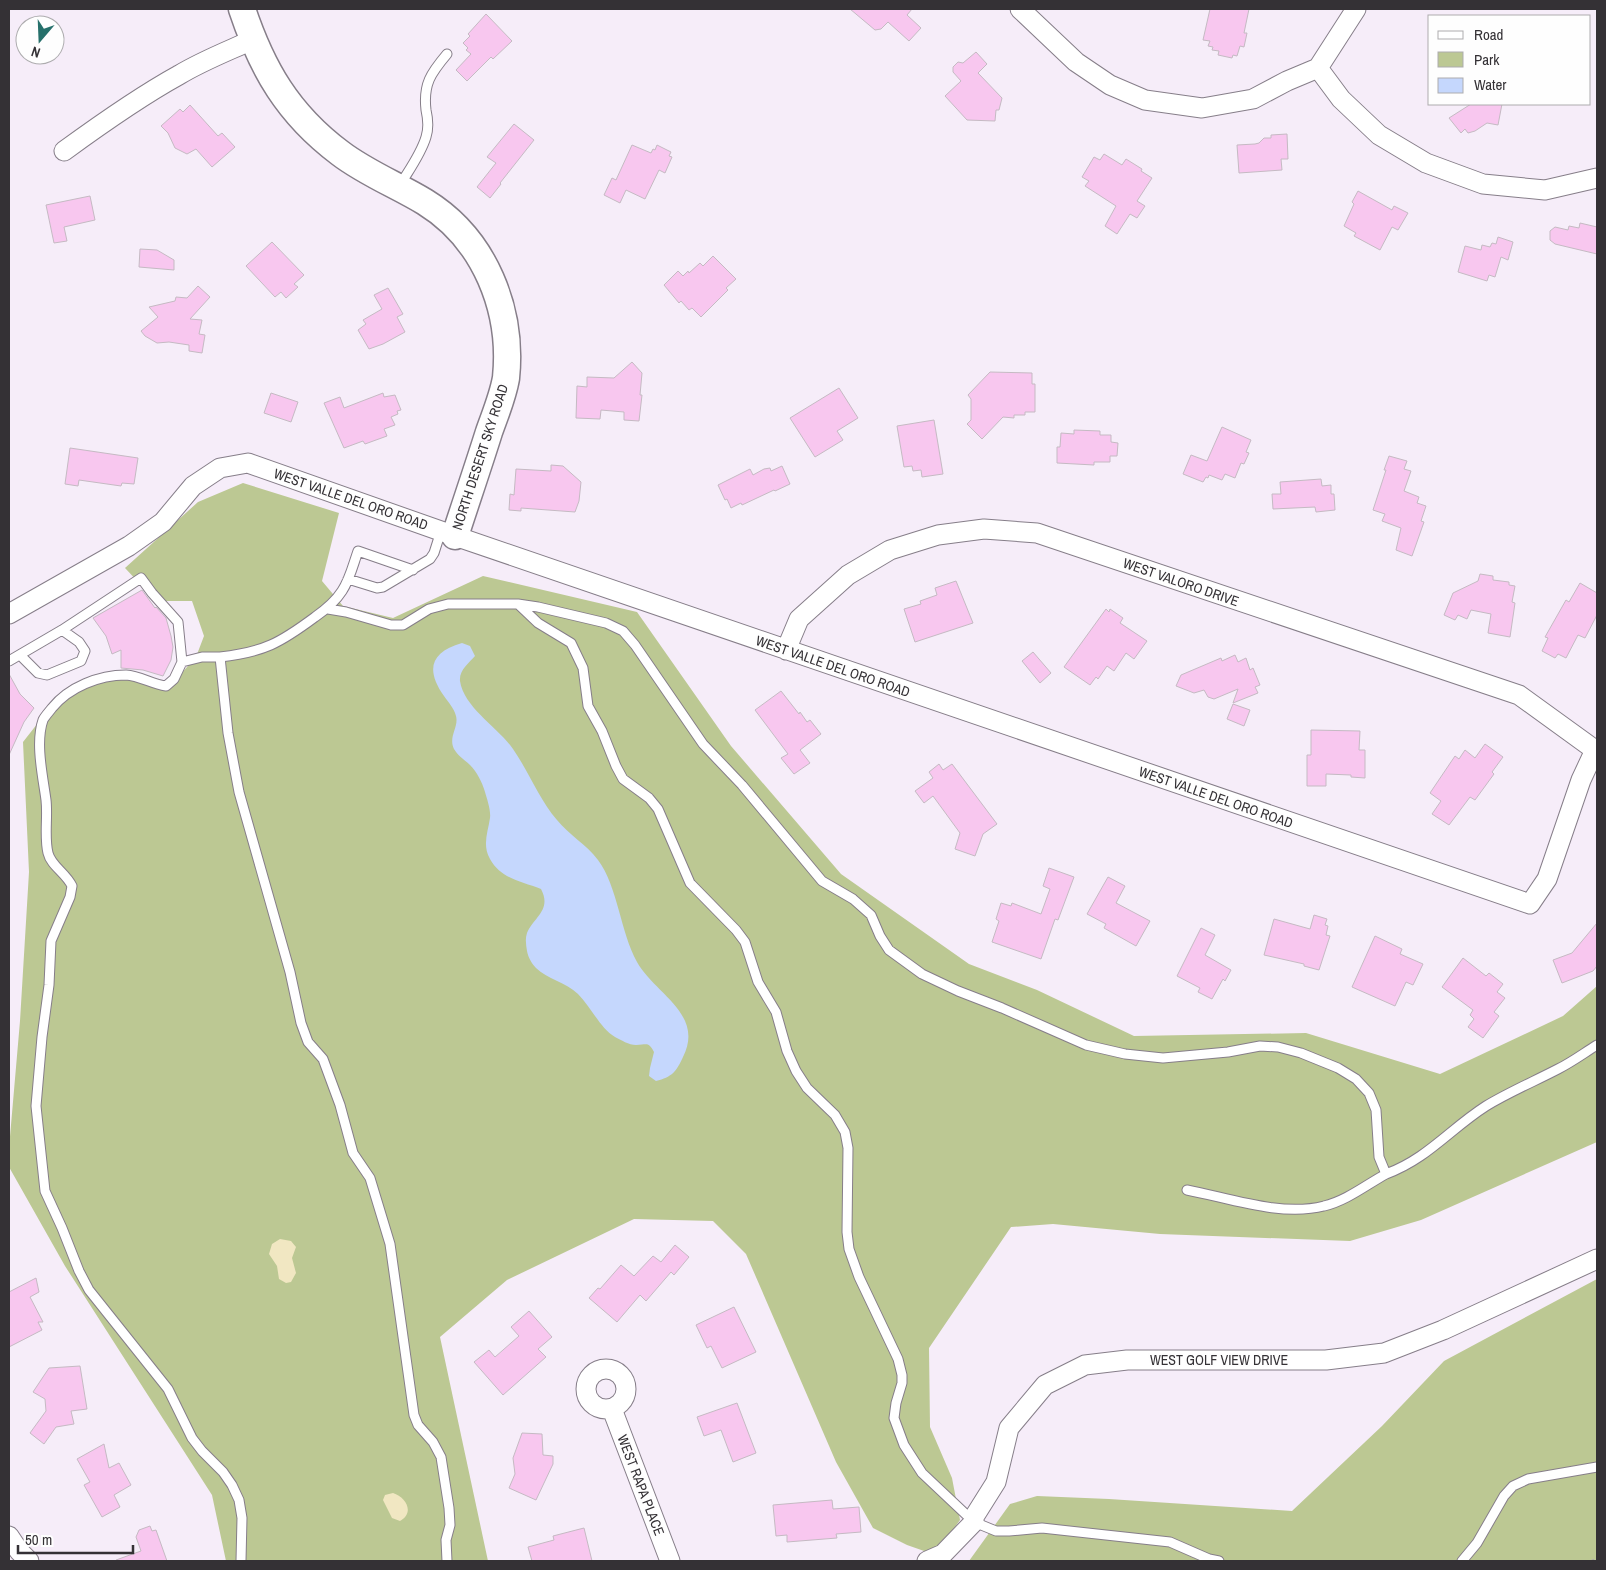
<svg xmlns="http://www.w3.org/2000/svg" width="1606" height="1570" viewBox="0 0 1606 1570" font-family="'Archivo Narrow',sans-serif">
<rect width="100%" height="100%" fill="#f6edf9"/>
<!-- green -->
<path fill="#bcc893" d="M243 483 339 513 322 581 343 606 393 618 483 576 637 612 731 746 841 874 969 964 1037 990 1134 1036 1306 1033 1440 1074 1563 1016 1597 986V1142L1421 1220 1350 1241 1160 1234 1053 1224 1011 1227 929 1348 930 1427 952 1478 960 1520 941 1547 927 1552 907 1545 873 1528 836 1462 746 1254 713 1221 634 1219 507 1280 440 1337 488 1561H226L212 1495 65 1266 9 1167V1148L20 1021 29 872 23 742 63 691 120 675 170 686 196 657 204 636 192 601H156L125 568 198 502Z
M1597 1279V1561H969L1010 1504 1037 1496 1109 1499 1292 1511 1382 1426 1444 1361Z"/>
<!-- sand -->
<path fill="#f1e7c2" d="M280 1239 291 1241 296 1247 292 1258 296 1273 291 1282 286 1283 279 1279 277 1266 269 1254 272 1244Z
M393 1493C406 1497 415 1513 400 1521L392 1518 383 1500 385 1495Z"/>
<!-- water -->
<path fill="#c5d7fd" d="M462 643 470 646 475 656C469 663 459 670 460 681 464 708 499 728 513 749 529 772 539 799 557 820 569 835 586 844 598 860 618 887 620 931 637 962 654 993 705 1014 683 1057 676 1072 672 1077 656 1081L649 1076 650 1068 654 1052C648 1041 647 1045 636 1045 629 1045 621 1040 615 1037 600 1028 591 1007 578 994 566 982 547 979 536 968 532 964 528 957 527 951 526 945 525 939 527 933 534 917 552 910 541 889 521 881 501 879 490 859 482 845 488 832 490 818 491 810 487 799 485 792 482 782 477 772 470 765 465 760 458 756 454 749 448 737 459 727 456 716 454 708 448 702 444 696 425 669 431 652 462 643Z"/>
<!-- building -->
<path fill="#f8c7ef" stroke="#c5bac3" d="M850 9H912L907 15 921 28 909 41 888 22 881 29 875 30Z
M1210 9H1249L1244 33H1247L1244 47 1240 46 1237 56 1233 55 1232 58 1218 55 1219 51 1212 50 1213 47 1208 46 1210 41 1203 40Z
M486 14 512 41 493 59 491 57 467 81 456 70 471 54 466 50 468 48 463 43 470 36 468 34Z
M976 52 987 64 978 73 1002 98 999 110H996L995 121 967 120 945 96 961 81 953 72V67L958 62 963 63Z
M1471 104H1502L1498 125 1487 123 1475 131 1468 133 1465 129 1461 133 1449 118Z
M190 105 218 136 222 133 235 147 212 167 196 149 187 154 175 148 168 133 161 126 180 109 183 112Z
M514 124 534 140 500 183 501 184 490 198 477 187 496 163 487 157Z
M1287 134 1288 159H1281L1282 170 1239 173 1237 145 1255 144 1259 143 1264 138H1271V135Z
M632 145 651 153 653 149 655 150 657 145 671 152 669 156 672 157 665 173 659 170 645 199 626 190 620 203 604 195 612 178 616 180Z
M1104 154 1122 165 1126 159 1142 169 1141 171 1152 178 1137 201 1145 206 1137 218 1130 214 1117 234 1105 226 1116 206 1085 186 1089 181 1082 177 1094 157 1100 160Z
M1358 191 1392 210 1394 206 1408 213 1398 230 1392 227 1380 250 1354 236 1356 233 1344 226 1354 204 1352 202Z
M90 196 95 220 64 227 67 241 54 243 46 205Z
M1580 223 1597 227V254L1555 244 1550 240V231L1555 227 1568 230 1569 226 1579 228Z
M1498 237 1513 242 1508 260 1501 257 1495 277 1489 275 1487 281 1458 272 1465 246 1481 250 1482 245 1490 247 1492 243 1496 244Z
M272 242 304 275 294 284 298 287 286 298 281 292 275 297 246 266Z
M140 249 157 250 174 260V270L139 267Z
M713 256 736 279 726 288 728 290 701 317 692 308 689 310 681 301 679 303 664 285 678 271 683 276 688 271 689 273 700 263 703 266Z
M198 286 210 297 190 319 202 320 199 334 205 335 202 353 189 351V345L169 342 157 343 145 336 141 331 158 317 149 307 175 301 176 297 187 298Z
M388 288 403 314 397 317 405 332 383 344 369 349 358 330 366 324 363 320 382 309 374 295Z
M632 362 642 373 640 395H642L639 421 624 420V412L601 410 600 419 576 418 577 386 587 387V377L614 378Z
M990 372 1032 373V384H1035V412H1025V415H1014V418L1003 417 982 439 967 424 971 420V399L968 395Z
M839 388 858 418 837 431 843 440 815 457 790 418Z
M271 393 298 402 291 422 264 413Z
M383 393 384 397 395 395 401 410 397 411 398 414 391 417 395 425 384 429 387 436 365 444 363 441 344 448 324 403 340 397 344 408Z
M934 420 943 474 922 477 921 470 913 471 912 466 904 467 897 426Z
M1222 427 1251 440 1246 452 1249 453 1244 464 1241 463 1235 478 1225 474 1222 480 1209 475 1208 478 1206 477 1203 482 1183 474 1191 455 1207 461Z
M1074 430 1100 431V435H1111V442L1118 443 1117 456H1110V462H1094V465L1057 463V447H1060L1061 433 1074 434Z
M70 448 138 458 134 484 122 483 121 486 79 480 78 486 65 484Z
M1389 456 1407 461 1404 469 1411 471 1404 491 1419 497 1417 503 1426 506 1421 521 1424 522 1412 556 1396 550 1401 528 1382 521 1385 514 1373 510 1386 470H1384Z
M551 465 563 466 581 482 579 501 575 512 521 508V511L509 510 510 494 514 495 516 469 551 471Z
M782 466 790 484 775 491 774 490 742 505 741 503 731 508 727 499 725 500 718 485 750 469 753 475 764 469 770 468 771 471Z
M1321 479 1322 486 1331 485V494H1334L1335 510 1316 512 1315 507 1273 509 1272 494H1281L1280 482Z
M1480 574 1493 576V580L1509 582V585L1515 586 1512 602 1515 603 1510 637 1488 633 1491 614 1471 610 1467 619 1458 615 1455 620 1444 615 1453 593 1478 581Z
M956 581 973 623 915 642 904 609 921 604 920 601 937 595 935 588Z
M1580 583 1597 593V615L1585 638 1578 635 1566 658 1558 654 1555 658 1542 651 1548 638 1545 637 1566 600 1569 602Z
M142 590 155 608 156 607 166 618 171 636 173 647 171 660 163 676 143 670 121 668V650L112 654 106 636 93 618Z
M1106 609 1109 612 1110 609 1123 618 1120 623 1147 641 1134 659 1126 653 1114 671 1107 666 1098 679 1096 677 1090 685 1064 667Z
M1033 652 1051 673 1040 683 1022 661Z
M1235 655 1238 662 1246 658 1250 670 1253 668 1260 685 1255 687 1258 693 1233 703 1238 689 1214 699 1208 697 1204 690 1194 693 1176 686 1181 675 1221 658 1222 661Z
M9 674 20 694 34 708 24 722 9 755Z
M781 691 799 714 800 712 807 722 810 720 821 734 800 750 810 763 794 774 781 758 788 754 755 710Z
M1233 704 1250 710 1244 726 1227 719Z
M1311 730 1360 731 1359 750H1365V778L1351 777V775L1326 774V786H1307V755H1311Z
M1485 744 1503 757 1492 772 1494 774 1475 800 1470 797 1449 825 1432 814 1441 801 1430 793 1455 756 1459 759 1465 750 1475 758Z
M939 764 943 770 952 764 997 824 983 834 975 856 955 849 960 833 933 796 924 803 915 791 933 778 929 772Z
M1049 868 1074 877 1058 920 1055 919 1041 959 992 942 999 921 996 919 1001 903 1011 906 1012 903 1041 914 1050 889 1043 886Z
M1108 877 1125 886 1116 903 1150 921 1136 946 1104 928 1106 924 1087 914Z
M1314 915 1327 919 1325 925 1328 926 1326 935 1330 936 1319 970 1304 966V964L1264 955 1274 919 1310 929Z
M1597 923V966L1593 971 1562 983 1553 960 1572 953Z
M1201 928 1215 935 1205 955 1231 970 1225 981 1223 979 1212 999 1198 992 1200 988 1177 976Z
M1375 936 1402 949 1400 954 1423 964 1413 985 1406 982 1395 1006 1352 987Z
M1463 958 1486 976 1489 973 1503 984 1497 992 1505 998 1494 1012 1499 1016 1483 1038 1468 1027 1474 1019 1470 1015 1473 1010 1442 987Z
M675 1245 689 1257 674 1275 671 1272 646 1301 640 1295 617 1322 589 1298 598 1288 600 1289 621 1265 634 1276 653 1256 661 1262Z
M36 1278 39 1292 30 1297 43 1322H38L42 1330 9 1347V1292Z
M734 1307 756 1352 722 1368 711 1346 707 1348 696 1325Z
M529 1311 552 1337 538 1349 546 1357 503 1395 474 1362 489 1350 495 1357 519 1336 511 1327Z
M80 1366 87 1409 71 1411 74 1424 56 1427 44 1444 30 1433 46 1411 45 1399 33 1392 49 1368Z
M737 1403 756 1453 733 1462 721 1430 704 1436 697 1417Z
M522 1433 542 1434 543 1455 553 1456V1464L536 1500 509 1488 515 1474 513 1458Z
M104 1444 109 1468 119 1463 131 1485 114 1495 120 1507 102 1517 84 1485 90 1482 77 1459Z
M832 1500 833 1509 859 1507 861 1532 836 1534 837 1538 787 1542V1535L776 1536 773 1505Z
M150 1526 152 1531 156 1530 167 1561H116V1560L141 1551 136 1537 139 1530Z
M584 1528 592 1561H532L528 1547 554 1540 553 1536Z"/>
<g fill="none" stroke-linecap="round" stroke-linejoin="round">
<defs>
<path id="lane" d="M400 185C409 170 421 154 426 137 429 128 428 119 426 110 423 84 431 73 447 54
M348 579 377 588 383 587 430 559 434 553 441 531
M518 604 538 623 571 643 583 668 588 706 602 731 616 766 623 779 649 798 658 809 690 883 736 930 745 942 758 982 776 1012 787 1051 796 1071 807 1088 835 1115 845 1132 848 1148 847 1232 849 1249 859 1277 898 1359 902 1375V1383L896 1403 894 1418 904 1445 922 1473 974 1522 996 1531H1009L1042 1528 1170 1542 1209 1559 1219 1561
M328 609 346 612 391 625H403L429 609 448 604H518L538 607 606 623 623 631 635 645 703 744 742 785 822 881 853 899 871 915 880 936 889 950 922 974 958 991 1002 1008 1086 1045 1125 1054 1163 1058 1228 1052 1260 1046 1278 1047 1301 1053 1338 1068 1356 1079 1369 1093 1376 1110 1379 1157 1386 1174C1366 1185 1346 1201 1324 1206 1281 1217 1229 1198 1187 1190
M20 655 38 673 47 675 81 661 85 651 79 642 62 630
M220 657C264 652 280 643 315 617 325 610 335 602 342 591 350 579 353 565 358 551L413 570
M9 661 62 630 141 578 152 593 178 622 182 662
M1386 1174C1427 1159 1450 1129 1486 1106 1509 1092 1535 1081 1558 1069 1572 1062 1584 1053 1597 1045
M241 1561 242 1518 239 1500 232 1485 223 1472 202 1451 192 1438 168 1389 89 1290 79 1271 62 1228 45 1191 36 1106 42 1037 49 985 51 941 70 897 72 886C66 873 51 866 48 853 44 837 48 817 46 800 43 777 35 743 43 720 45 716 49 712 52 708 69 687 99 675 126 675 140 676 152 684 166 686L174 679 182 662 202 657H220L228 733 239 792 290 972 301 1023 308 1042 323 1059 340 1105 353 1153 370 1178 390 1244 414 1415 418 1425 433 1442 441 1457 449 1508 450 1525 446 1540 447 1561
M1462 1561 1477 1543 1504 1496 1513 1486 1528 1479 1597 1467"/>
<path id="street" d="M1020 9 1076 62 1110 85 1145 100 1202 108 1253 99 1287 81 1318 68 1356 9
M1318 68 1341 99 1379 135 1426 163 1483 184 1545 190 1597 178
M64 151C101 124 139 97 179 75 202 61 228 51 252 40
M9 614 129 546 163 522 193 486 220 468 248 463 455 536 1530 904 1547 879 1581 780 1595 750 1597 749
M786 650 799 619 848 575 890 550 938 535 984 529 1037 533 1519 695 1595 750
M586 1389a20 20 0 1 1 40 0a20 20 0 1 1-40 0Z
M612 1409 670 1561
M9 1536 19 1551 29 1561
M927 1561 943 1554 974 1522V1517L996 1482 1009 1428 1045 1385 1085 1365 1127 1360H1326L1384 1353 1443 1330 1597 1259"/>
<path id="secondary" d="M242 9C262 69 288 114 340 153 366 173 397 185 425 202 485 239 513 310 506 378 503 396 495 415 489 432 478 467 466 502 455 536"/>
</defs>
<!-- lane casing -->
<use href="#lane" stroke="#867e89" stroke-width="11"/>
<!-- street casing -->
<use href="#street" stroke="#867e89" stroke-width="21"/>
<!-- secondary casing -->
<use href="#secondary" stroke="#867e89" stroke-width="29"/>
<!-- path -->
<path stroke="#aaa4ad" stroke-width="2.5" stroke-dasharray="2.5 2.5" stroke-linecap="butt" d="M1592 1561 1597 1559"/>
<!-- lane -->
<use href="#lane" stroke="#fff" stroke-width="9"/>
<!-- street -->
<use href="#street" stroke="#fff" stroke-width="19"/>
<!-- secondary -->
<use href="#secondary" stroke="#fff" stroke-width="26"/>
</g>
<g text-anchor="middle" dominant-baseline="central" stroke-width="4.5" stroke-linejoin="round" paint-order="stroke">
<!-- street labels -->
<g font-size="14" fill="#343135" stroke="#fefefe">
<text transform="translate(480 457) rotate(-72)">NORTH DESERT SKY ROAD</text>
<text transform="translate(351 499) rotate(19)">WEST VALLE DEL ORO ROAD</text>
<text transform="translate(1181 582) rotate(19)">WEST VALORO DRIVE</text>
<text transform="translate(833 666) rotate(19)">WEST VALLE DEL ORO ROAD</text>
<text transform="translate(1216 797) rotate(19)">WEST VALLE DEL ORO ROAD</text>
<text x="1219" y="1360">WEST GOLF VIEW DRIVE</text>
<text transform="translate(641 1485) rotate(69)">WEST RAPA PLACE</text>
</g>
</g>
<!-- border -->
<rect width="1606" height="1570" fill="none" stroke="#343135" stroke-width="20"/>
<!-- legend -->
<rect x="1428" y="15" width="162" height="90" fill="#fefefe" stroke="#adacae"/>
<rect x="1438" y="31" width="25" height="8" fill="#ffffff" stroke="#adacae"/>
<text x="1474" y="40" font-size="15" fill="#343135">Road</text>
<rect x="1438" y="52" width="25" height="15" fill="#bcc893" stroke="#adacae"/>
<text x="1474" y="65" font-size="15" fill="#343135">Park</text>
<rect x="1438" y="78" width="25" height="15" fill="#c5d7fd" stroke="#adacae"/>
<text x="1474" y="90" font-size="15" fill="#343135">Water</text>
<!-- north arrow -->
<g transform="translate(40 40) rotate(199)"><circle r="24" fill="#fefefe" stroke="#adacae"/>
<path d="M0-4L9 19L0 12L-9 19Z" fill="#26706b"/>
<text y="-8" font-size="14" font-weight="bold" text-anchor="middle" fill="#343135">N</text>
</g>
<!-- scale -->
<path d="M18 1545v8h115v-8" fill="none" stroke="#343135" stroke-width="2.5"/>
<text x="25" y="1545" font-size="15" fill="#343135" stroke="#fefefe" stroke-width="4" paint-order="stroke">50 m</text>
</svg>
